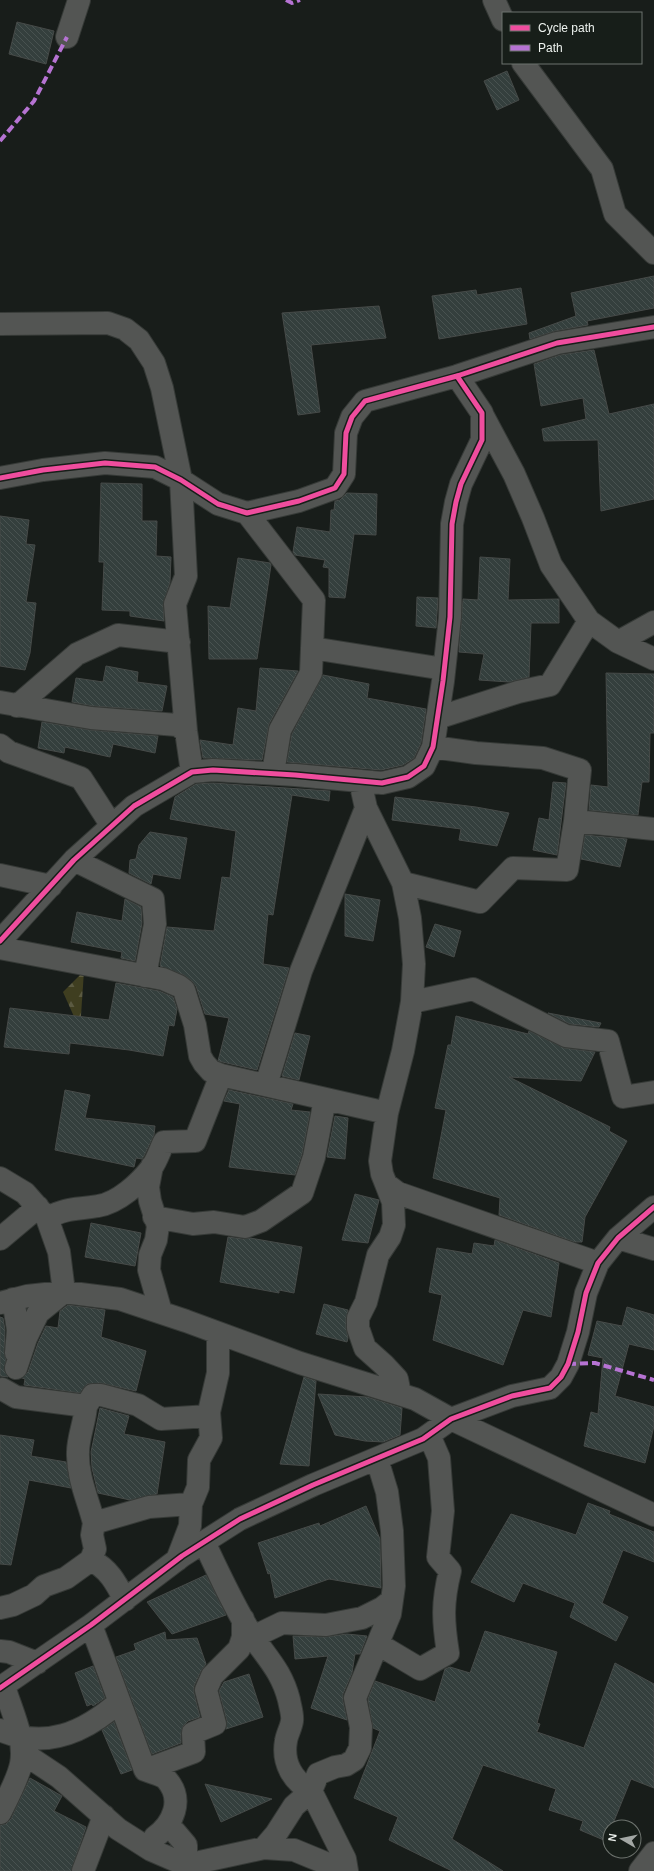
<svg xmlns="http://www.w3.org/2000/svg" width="654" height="1871" viewBox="0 0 654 1871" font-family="Helvetica,sans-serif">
<defs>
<pattern id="forest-firs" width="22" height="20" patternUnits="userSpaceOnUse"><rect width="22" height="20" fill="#3f3e20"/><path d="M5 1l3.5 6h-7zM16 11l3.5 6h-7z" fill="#5b5a41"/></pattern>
<pattern id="building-back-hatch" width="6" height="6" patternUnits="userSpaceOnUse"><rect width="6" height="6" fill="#343f3d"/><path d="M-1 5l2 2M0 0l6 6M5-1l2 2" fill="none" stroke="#485250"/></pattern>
</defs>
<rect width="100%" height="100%" fill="#181d1a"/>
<!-- forest -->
<path fill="url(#forest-firs)" d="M84 971 80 1030 63 992Z"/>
<!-- building -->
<path fill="url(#building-back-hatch)" stroke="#464a48" d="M17 22 54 31 46 64 9 54Z
M507 71 519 100 497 110 484 81Z
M654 276V308L587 321 588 325 555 331 530 339 529 333 576 316 571 293Z
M521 288 527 324 439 339 432 296 476 290 477 295Z
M379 306 386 338 311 345 320 412 298 415 282 313Z
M594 350 609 414 654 404V499L601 511 598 440 544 441 542 429 586 419 583 398 541 406 534 364 560 355Z
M101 483 142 484V521H157L156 556 171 557 170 582 163 605 164 621 130 616V611L102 610 104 562H99Z
M347 493 377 494 376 535 354 534 345 598 329 597V568L323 567 325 560 295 555 293 552 297 527 330 532 331 510H334L335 501 340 500Z
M0 516 29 520 26 544 35 545 26 602 36 603 30 653 25 670 0 666Z
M480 557 510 559 508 600 559 599V623H531L529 677 509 682 479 680 484 654 459 652 463 599 478 600Z
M238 558 270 563 271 565 257 659H209L208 606 230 608Z
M417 597 438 598 436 628 416 626Z
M106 666 138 672 137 682 167 686 162 711 93 706 72 702 76 678 103 682Z
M260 668 298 671 269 724 262 760 203 758 200 740 233 745 238 708 256 711Z
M606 673 654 674V733H650L649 782H642L638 815 589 810 591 785 608 787Z
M323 675 369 684 367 698 426 709 421 743 414 758 403 765 381 770 287 762 292 734Z
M42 722 90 730 158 736 155 753 113 744 110 757 65 747 64 753 38 748Z
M553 782 566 783 557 855 533 850 539 818 549 820Z
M213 783 330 791 329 801 292 795 273 915 268 914 263 964 289 968 257 1070 218 1061 229 1018 205 1014 196 986 192 981 184 975 160 966 167 927 214 931 222 877 230 878 236 831 170 819 175 797 196 784Z
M395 797 476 807 509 813 497 846 459 840 461 829 392 820Z
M150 832 187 838 180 879 153 874 151 884 129 873 130 860 136 859 139 845Z
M585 835 627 839 620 867 581 859Z
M345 894 380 900 373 941 345 936Z
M125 899 141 907 142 923 135 961 121 958 122 952 71 942 77 912 122 921Z
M435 924 461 931 454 957 426 947Z
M116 983 159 991 173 997 177 1009 174 1026 169 1025 163 1056 129 1050 70 1043 69 1054 4 1047 10 1008 109 1020Z
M548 1013 601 1023 599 1027 570 1024Z
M456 1016 528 1034 529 1031 564 1048 595 1052 581 1081 509 1077 610 1127 609 1131 627 1141 585 1217 582 1242H575L499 1215 500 1198 433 1178 446 1110 435 1108 448 1045H451Z
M295 1033 310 1036 299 1080 282 1076Z
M65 1090 90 1095 85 1118 155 1126 154 1135 144 1156 142 1159 136 1158 134 1167 55 1150Z
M229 1090 293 1104 291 1110 310 1112 302 1154 295 1175 229 1167 240 1104 224 1101Z
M335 1116 348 1118 345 1159 327 1157Z
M355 1194 379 1200 368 1243 342 1240Z
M91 1223 141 1233 135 1266 85 1257Z
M228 1237 243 1239 250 1238 302 1247 294 1293 279 1290V1293L220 1282Z
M495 1240 559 1263 551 1317 523 1310 503 1365 433 1340 442 1295 429 1292 437 1248 472 1254 474 1243 494 1246Z
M324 1304 348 1310 346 1318V1328L348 1338 347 1342 316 1334Z
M68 1305 105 1310 101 1337 146 1351 136 1391 101 1383 87 1384 80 1393 24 1385 25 1379 22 1378 28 1372 38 1343 46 1326 58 1328 60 1311Z
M627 1307 654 1315V1350L629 1344 615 1396 654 1407V1426L645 1463 584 1446 591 1412 598 1414 603 1358 588 1355 597 1321 622 1326Z
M0 1317 3 1318 5 1330 4 1352 6 1360 4 1370 8 1377 0 1376Z
M304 1377 316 1381 309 1466 280 1464Z
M318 1394 367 1397 402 1408 400 1435 383 1442 365 1441 335 1435Z
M100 1408 129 1416 124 1434 165 1442 157 1494 130 1500 98 1493 92 1468 91 1452Z
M0 1435 34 1440 31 1456 66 1462 71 1488 29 1480 11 1565 0 1564Z
M588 1503 610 1511 609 1514 654 1532V1562L623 1550 602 1603 628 1617 616 1641 570 1617 575 1603 523 1583 514 1602 471 1582 511 1514 576 1535Z
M366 1506 380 1539 381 1588 329 1579 275 1598 270 1573 268 1574 258 1543 319 1523 320 1526Z
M206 1575 226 1615 172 1634 147 1602Z
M485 1631 557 1652 537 1723 540 1724 537 1732 584 1748 615 1663 654 1684V1788L631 1779 606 1841 580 1830 583 1821 549 1810 556 1789 483 1765 452 1839 503 1871H452L389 1840 398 1817 354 1798 380 1731 373 1728 368 1699 375 1681 435 1702 445 1669 450 1667 470 1673Z
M165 1632 166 1640 197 1638 206 1664 201 1671 194 1686V1693L200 1717 188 1721 183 1726 181 1733V1743L152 1754 116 1657 136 1650 134 1644Z
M347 1634 367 1636 360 1654H355L352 1673 343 1694V1701L347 1720 311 1708 328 1656 295 1659 293 1636 325 1637Z
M93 1666 105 1698 93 1706 92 1704 87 1706 75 1673Z
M249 1674 263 1717 226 1729 227 1721 219 1691 224 1682Z
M114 1722 132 1770 121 1774 102 1730Z
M30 1778 62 1796 54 1811 86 1827 71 1871H0V1825L6 1824 11 1819Z
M205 1784 272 1799 221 1822Z"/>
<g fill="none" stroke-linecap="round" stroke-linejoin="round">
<defs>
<path id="minor" d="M494 0 503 20
M67 37 79 0
M523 63 602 169 615 214 654 253
M0 324 108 323 125 329 139 340 154 363 162 388 181 480 186 576 175 604 186 731 192 772
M483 416 514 474 533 518 551 565 589 621 618 642 654 659
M0 478 43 470 105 463 155 467 181 480 218 504 247 513 299 501 335 488 344 474 346 433 352 417 365 401 457 376 557 343 654 327
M247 513 314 600 311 673 280 730 273 773
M618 642 654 622
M312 648 444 669
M0 702 91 718 177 725 186 731
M17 706 77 654 118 635 179 642
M437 718 518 692 550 685 589 621
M0 745 9 752 81 778 112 826
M433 747 476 753 543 758 580 770 575 821 654 829
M360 781 366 808 403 883 410 918 414 964 412 1002 403 1051 387 1113 380 1161 382 1174 386 1184 398 1193 598 1263
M74 860 153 899 155 924 145 976
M0 875 51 886
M403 883 480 902 513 868 567 870 575 821
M0 941 74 860 134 806 192 772 213 770 295 775 382 783 408 777 424 766 433 747 443 681 450 617 452 524 456 502 461 484 482 440V413L457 376
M0 948 163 979 179 986 184 990 195 1025 200 1056 204 1063 211 1071 221 1075 387 1113
M412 1002 473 989 566 1036 608 1041 623 1097 654 1092
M266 1085 301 971 366 808
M152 1166 148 1187 150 1201 158 1226 156 1240 150 1255 149 1270 161 1312
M0 1178 25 1193 47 1218 59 1252 64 1292 38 1313 26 1338 16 1368
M386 1184 393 1202 394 1225 390 1237 378 1255 366 1302 358 1318V1328L365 1348 384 1365 397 1379 400 1394
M154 1217 193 1224 214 1222 245 1227 261 1221 302 1193 314 1157 325 1099
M47 1218C69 1207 76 1210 98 1206 118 1203 140 1183 152 1167 157 1160 160 1150 164 1142L195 1141 221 1075
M618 1238 654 1249
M0 1239 38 1207
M13 1299 18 1330 16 1353
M0 1303 27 1296 64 1292 120 1299 186 1321 300 1363 415 1399 451 1419 654 1515
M2 1389 16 1397 86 1406C85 1422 78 1437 78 1452 77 1477 88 1499 94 1523
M86 1406 93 1395H101L138 1405 161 1419 209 1416
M204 1542C219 1574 234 1607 253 1637 268 1659 282 1672 289 1700 290 1706 293 1715 292 1721 291 1728 287 1734 286 1741 282 1763 293 1781 311 1791L318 1774 335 1767 346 1765 354 1760 360 1748 361 1727 355 1698 390 1614 394 1586 392 1531 387 1492 377 1459
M91 1560C109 1569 116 1583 125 1600
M177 1560 190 1526 191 1504 198 1487 199 1460 211 1438 209 1412 218 1373V1333
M0 1608 13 1605 34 1595 44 1586 66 1578 91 1560 95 1549 92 1535 94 1523 149 1507 191 1504
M91 1625 145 1770 194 1752 193 1733 215 1724 206 1690 212 1676 239 1649 243 1637V1619
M253 1637 282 1623 326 1625 362 1618 382 1608 392 1600
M378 1644 420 1669 448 1653C443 1621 442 1603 450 1571L438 1557 443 1511 439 1458 429 1435
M0 1651 9 1652 37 1663
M0 1688 91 1625 182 1556 240 1519 313 1485 423 1439 451 1419 512 1396 550 1388 561 1377 568 1364 578 1332 586 1293 598 1263 618 1238 654 1207
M0 1730C45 1750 84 1733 119 1702
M23 1753 59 1777 118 1829 151 1850 186 1865 191 1871
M145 1770C152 1773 163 1775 167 1780 184 1800 173 1824 155 1837
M0 1813C7 1799 18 1779 21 1764 26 1739 11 1710 4 1686
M167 1828 175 1832 186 1845V1865L264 1848 294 1850 345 1871
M264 1848 276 1834 294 1806 311 1791 345 1859 347 1871
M83 1871 104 1816
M640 1871 654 1853"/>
</defs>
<!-- minor casing -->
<use href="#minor" stroke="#363a37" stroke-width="24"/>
<!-- minor -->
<use href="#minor" stroke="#535553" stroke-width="22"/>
<!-- quiet -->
<path stroke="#b673d3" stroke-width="4" stroke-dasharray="8 4" stroke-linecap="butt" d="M286 0 292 3 300 0
M0 141 34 101 67 37
M568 1364 595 1363 654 1380"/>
<defs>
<path id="cycleway" d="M0 478 43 470 105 463 155 467 181 480 218 504 247 513 299 501 335 488 344 474 346 433 352 417 365 401 457 376 557 343 654 327
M0 941 74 860 134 806 192 772 213 770 295 775 382 783 408 777 424 766 433 747 443 681 450 617 452 524 456 502 461 484 482 440V413L457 376
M0 1688 91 1625 182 1556 240 1519 313 1485 423 1439 451 1419 512 1396 550 1388 561 1377 568 1364 578 1332 586 1293 598 1263 618 1238 654 1207"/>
</defs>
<!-- cycleway casing -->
<use href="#cycleway" stroke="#171e19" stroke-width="8"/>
<!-- cycleway -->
<use href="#cycleway" stroke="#ef4d9e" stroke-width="5"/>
</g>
<!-- legend -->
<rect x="502" y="12" width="140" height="52" fill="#171e19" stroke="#6d736e"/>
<rect x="510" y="25" width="20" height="6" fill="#ef4d9e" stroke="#6d736e"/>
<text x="538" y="32" font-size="12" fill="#edf2ee">Cycle path</text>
<rect x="510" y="45" width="20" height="6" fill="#b673d3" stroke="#6d736e"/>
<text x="538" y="52" font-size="12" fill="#edf2ee">Path</text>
<!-- north arrow -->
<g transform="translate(622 1839) rotate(279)"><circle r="19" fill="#171e19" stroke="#6d736e"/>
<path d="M0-3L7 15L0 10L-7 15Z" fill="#a2a7a4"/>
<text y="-6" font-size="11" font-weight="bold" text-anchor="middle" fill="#edf2ee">N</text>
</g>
</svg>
